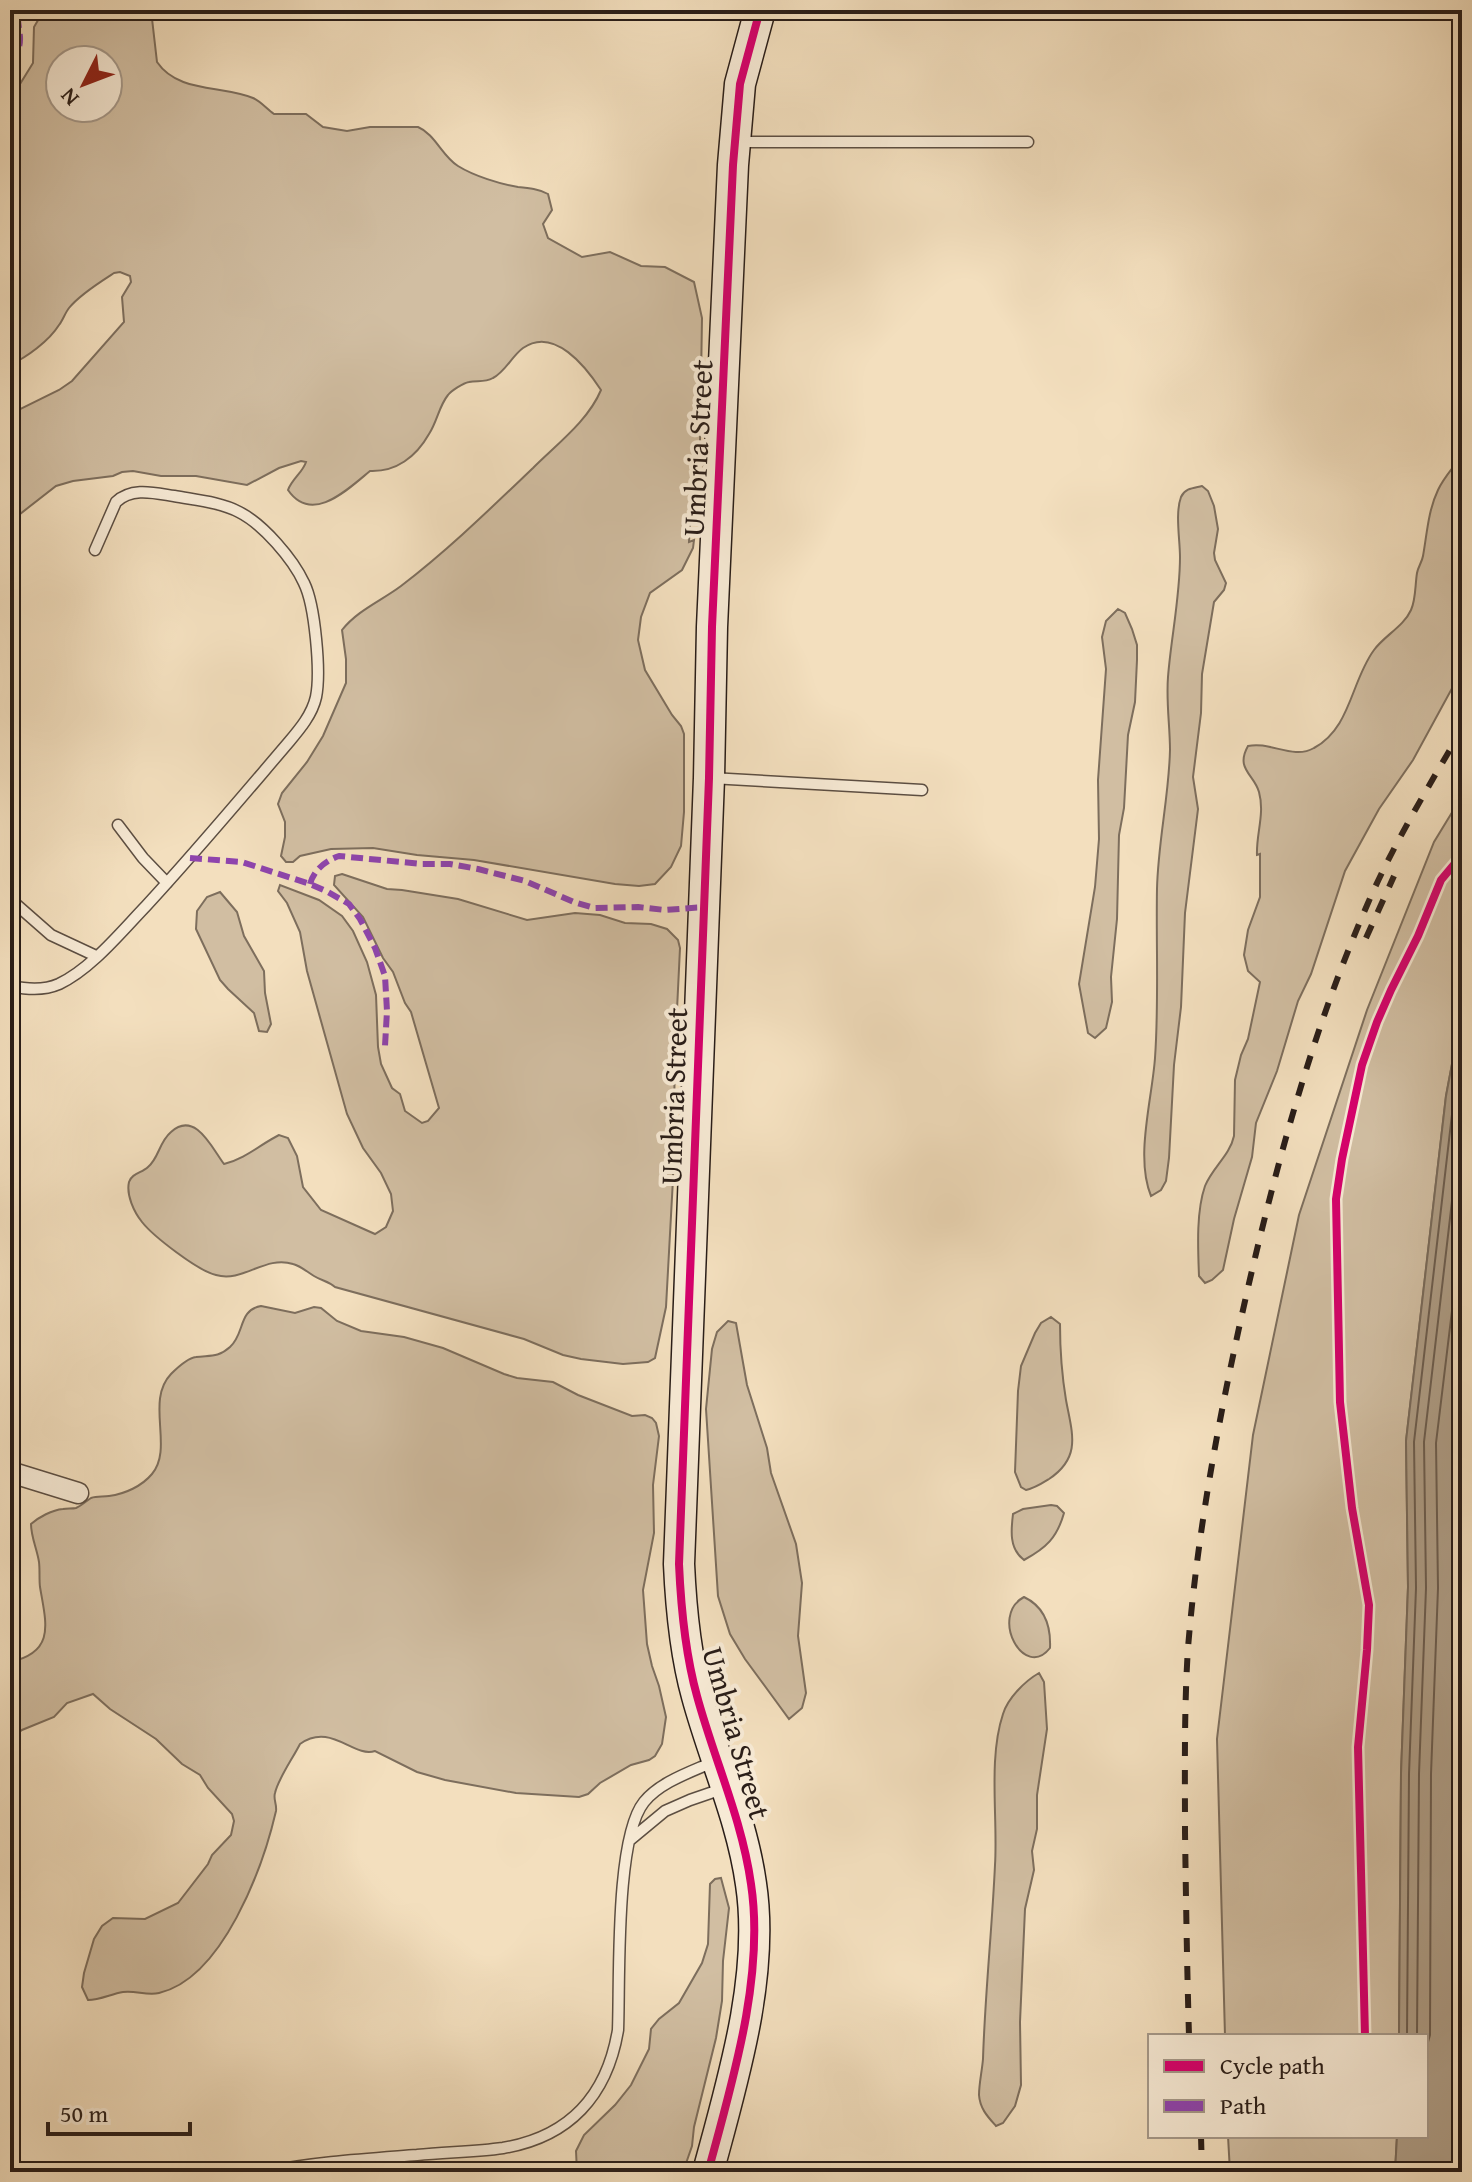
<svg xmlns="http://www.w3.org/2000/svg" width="1472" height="2182" viewBox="0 0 1472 2182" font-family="'Gentium Book Plus',serif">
<rect width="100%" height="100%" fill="#f3dfbe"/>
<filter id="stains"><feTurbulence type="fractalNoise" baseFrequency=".0025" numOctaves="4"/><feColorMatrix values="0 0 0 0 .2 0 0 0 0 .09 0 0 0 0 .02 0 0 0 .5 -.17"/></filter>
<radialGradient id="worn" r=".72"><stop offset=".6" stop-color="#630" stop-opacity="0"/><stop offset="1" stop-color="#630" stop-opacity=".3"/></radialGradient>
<!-- green -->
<path fill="#d1bea2" stroke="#7d6e5d" stroke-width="2" fill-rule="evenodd" d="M44 10H151L157 62C178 93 221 85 253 98 260 101 267 109 274 114H306L323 127 347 131 370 127H418C435 134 442 156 458 166 474 176 500 184 518 187 529 188 539 189 548 194L552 210 543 224 548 238 582 257 610 252 641 266 665 267 694 282 702 318 701 381 700 442 691 507 689 542 694 540 693 548 682 570 650 593 641 617 638 640 645 670 672 715 681 726 684 734V812L681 846 671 867 655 884 639 886 615 884 474 860 417 855 373 848 331 849 300 856 293 862H286L281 856 285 837V822L278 804 282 793 307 762 323 736 346 683V659L342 630C358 610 381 601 401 586 448 550 490 509 533 468 557 444 588 421 601 390 586 367 554 326 523 348 512 356 505 372 493 378 484 383 477 380 469 382 463 383 451 391 448 395 439 406 437 422 429 434 416 457 396 472 370 471 348 489 312 525 288 490 292 479 303 472 306 462L301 461 279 468 247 485 196 476H161L133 471 122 472 113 476 73 481 56 486 20 514 10 517V414L59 390 72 381 124 322 122 297 131 282 130 276 120 272 114 273C100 282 79 295 69 308 65 313 63 320 59 325 49 341 27 357 10 365V85L20 84 33 63 34 27ZM108 60V108H60V60Z
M1462 455V670L1413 760 1379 809 1345 871 1311 974 1298 1001 1277 1071 1256 1123 1252 1157 1234 1219 1223 1270 1212 1280 1205 1283 1199 1276C1198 1249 1196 1212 1205 1186 1212 1168 1230 1155 1234 1136L1235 1080 1241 1055 1248 1039 1260 982 1248 971 1244 955 1248 930 1260 897V854L1257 855C1256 834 1265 814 1259 792 1254 774 1235 769 1248 746 1270 741 1293 760 1314 748 1351 728 1351 681 1374 650 1384 636 1404 626 1411 610 1416 599 1415 585 1417 573 1418 567 1422 562 1423 556 1427 534 1428 511 1438 490 1444 477 1454 467 1462 455Z
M1202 486 1208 491 1214 506 1218 529 1214 553 1215 560 1226 583 1224 590 1214 602 1202 674 1201 713 1193 777 1198 809 1185 913 1181 1007 1174 1065 1169 1158 1166 1181 1161 1190 1151 1196C1135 1157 1152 1100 1155 1058 1159 1002 1156 945 1157 889 1158 842 1169 796 1170 750 1170 726 1166 702 1168 677 1171 638 1180 597 1180 557 1180 540 1175 513 1181 497 1185 488 1194 488 1202 486Z
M1118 609 1125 613 1132 629 1137 645V660L1135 702 1128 735 1124 808 1119 835 1117 919 1111 977 1112 1002 1106 1028 1095 1038 1088 1033 1079 984 1095 887 1099 839 1098 780 1106 669 1102 637 1106 621Z
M1462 796V1011L1446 1096 1406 1441 1408 1587 1401 1774 1399 2036H1225L1217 1739 1253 1435 1299 1215 1367 1010 1434 842Z
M342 874 387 889 402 890 458 899 527 920 575 913 600 915 625 923 651 924 667 929 678 940 680 948 675 1051 673 1179 666 1307 655 1358 648 1362 623 1364 581 1359 563 1355 524 1339 335 1287C328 1281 322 1281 314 1276 307 1272 301 1266 293 1264 265 1255 243 1283 216 1275 198 1271 153 1236 142 1222 134 1212 126 1195 129 1182 132 1173 142 1173 148 1167 159 1158 159 1142 171 1132 195 1110 212 1148 224 1164 245 1159 261 1144 279 1135L288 1138 297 1156 303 1187 321 1210 375 1234 386 1227 393 1211 391 1194 381 1173 363 1148 347 1114 307 971 300 932 287 903 278 891 280 885 319 900 342 916 353 931 367 962 376 995 378 1047 381 1064 392 1088 400 1094 405 1111 422 1123 428 1121 439 1108 411 1012 405 1003 393 972 383 958 363 917 334 885 335 876Z
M220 892 237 912 244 936 264 971 265 993 271 1024 267 1032 259 1031 254 1013 228 989 220 980 196 929 197 911 207 897Z
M261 1306 295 1313 314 1307 321 1308 337 1321 361 1331 404 1337 443 1348 504 1374 517 1378 553 1382 578 1395 632 1416 645 1415 652 1418 656 1423 659 1436 653 1485 654 1533 643 1590 647 1644 652 1666 659 1686 666 1717 662 1744 655 1756 649 1760 631 1765 600 1783 588 1794 579 1797 516 1793 445 1780 417 1772 375 1751C353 1758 331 1722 300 1744 293 1758 278 1779 275 1793 273 1799 277 1804 276 1811 263 1867 223 1978 159 1993 147 1996 135 1990 123 1992 111 1994 100 2000 88 2000L82 1987 84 1973 94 1939 102 1926 113 1918 145 1919 178 1903 208 1864 212 1855 231 1835 234 1821 232 1814 208 1788 200 1775 182 1764 156 1739 110 1709 93 1694 67 1703 54 1717 22 1730 10 1739V1662C56 1652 46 1623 40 1587 39 1579 40 1570 39 1562 37 1549 31 1537 31 1524 39 1517 52 1510 63 1509 67 1508 72 1509 76 1508 81 1506 86 1501 91 1498 97 1496 103 1497 109 1496 125 1494 142 1486 152 1474 174 1448 145 1401 171 1374 176 1369 188 1358 196 1357 209 1355 218 1358 230 1347 245 1334 238 1310 261 1306Z
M1051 1317 1060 1324C1060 1349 1062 1376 1066 1400 1072 1433 1082 1457 1049 1479 1041 1484 1035 1488 1026 1490L1021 1487 1015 1472 1018 1391 1021 1366 1035 1333 1041 1323Z
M728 1321 736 1323 747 1385 767 1448 771 1473 796 1544 802 1583 798 1636 806 1693 802 1708 789 1719 745 1659 730 1634 718 1596 706 1409 712 1349 717 1332Z
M1051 1505 1057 1506 1064 1513C1057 1538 1046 1548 1024 1560 1009 1549 1011 1530 1013 1514L1023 1509Z
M1024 1597C1045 1607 1051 1626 1050 1648 1024 1681 989 1616 1024 1597Z
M1039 1673 1044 1682 1047 1729 1037 1795V1829L1032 1851 1034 1870 1025 1909 1020 2022 1021 2085 1015 2106 1003 2123 996 2126C988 2117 980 2109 979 2095 979 2084 982 2071 983 2059 985 1994 992 1930 995 1865 998 1818 988 1759 1003 1714 1008 1698 1025 1681 1039 1673Z
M721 1878 729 1908 723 1961 722 2001 716 2038 694 2127 692 2146 683 2172H577L576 2151 584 2135 615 2105 631 2085 649 2049 651 2029 659 2019 679 2003 702 1963 708 1944 710 1884 715 1879Z
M1228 2136H1397L1395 2172H1230Z"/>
<!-- water -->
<path fill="#ae9d86" stroke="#796a5a" stroke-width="2" d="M1462 1011V2172H1395L1397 2136H1426V2036H1399L1401 1774 1408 1587 1406 1441 1446 1096Z"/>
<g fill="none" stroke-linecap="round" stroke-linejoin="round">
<!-- shore -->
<path stroke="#6c5d4f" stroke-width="2" d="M1407 2036 1409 1774 1416 1588 1414 1442 1454 1097 1462 1054
M1417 2036 1419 1774 1426 1588 1424 1442 1462 1115
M1426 2049 1430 2035 1431 1774 1438 1588 1436 1443 1462 1228"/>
<defs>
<path id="lane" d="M299 10 300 13
M736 142H1028
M711 778 922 790
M118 825 143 858 167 883
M10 899 51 935 96 956
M10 986C26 989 43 991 59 984 91 969 121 932 146 906 195 853 241 798 288 743 299 730 312 715 316 697 321 672 315 605 304 583 293 559 263 524 239 512 220 502 195 500 174 496 154 493 132 487 116 502L95 550
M630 1840 665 1811 690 1800 722 1789
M265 2172C315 2162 366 2159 417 2155 445 2152 475 2152 503 2148 569 2137 607 2096 618 2030 620 1980 615 1838 644 1802 660 1782 691 1772 713 1762"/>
<path id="street" d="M10 1472 78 1493"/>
<path id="secondary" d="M708 2172C732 2083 765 1976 751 1884 742 1819 714 1759 697 1696 685 1653 681 1609 679 1564L709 778 712 627 733 165 740 84 760 10"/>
</defs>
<!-- lane casing -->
<use href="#lane" stroke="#5c4e42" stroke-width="13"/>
<!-- street casing -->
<use href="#street" stroke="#5c4e42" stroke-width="23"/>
<!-- secondary casing -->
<use href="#secondary" stroke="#291d18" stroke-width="33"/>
<!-- lane -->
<use href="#lane" stroke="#f7ead5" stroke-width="10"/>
<!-- street -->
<use href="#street" stroke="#f7ead5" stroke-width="20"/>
<!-- secondary -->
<use href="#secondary" stroke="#f7ead5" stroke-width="30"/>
<!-- rail -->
<path stroke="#291d18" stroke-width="6" stroke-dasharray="14 14" stroke-linecap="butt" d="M1366 938 1394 876
M1189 2036C1187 1968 1186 1900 1185 1832 1185 1771 1184 1709 1188 1648 1198 1524 1222 1401 1250 1279 1280 1151 1315 1024 1368 903 1394 843 1429 786 1462 729
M1201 2136 1202 2172"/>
<!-- quiet -->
<path stroke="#8e44ad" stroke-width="6" stroke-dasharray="12 6" stroke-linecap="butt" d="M10 61C28 43 16 31 18 10
M190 858 242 862 310 884 328 892 349 904 360 919 375 948 385 976 387 1011 385 1046
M310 884C314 870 325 861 339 856L422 864H450L478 869 525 881 574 902 594 908 638 907 665 910 704 907"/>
<defs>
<path id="cycleway" d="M1365 2036 1358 1747 1367 1650 1369 1605 1352 1508 1340 1402 1336 1199 1342 1159 1362 1065 1377 1022 1391 990 1418 936 1441 880 1462 855
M708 2172C732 2083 765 1976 751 1884 742 1819 714 1759 697 1696 685 1653 681 1609 679 1564L709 778 712 627 733 165 740 84 760 10"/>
</defs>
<!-- cycleway casing -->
<use href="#cycleway" stroke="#f7ead5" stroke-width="13"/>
<!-- cycleway -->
<use href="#cycleway" stroke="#d6006c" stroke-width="8"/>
</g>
<g text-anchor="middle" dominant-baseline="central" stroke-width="8" stroke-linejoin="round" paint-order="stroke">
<!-- street labels -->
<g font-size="30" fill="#291d18" stroke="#f7ead5">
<text transform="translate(697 448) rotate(-87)">Umbria Street</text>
<text transform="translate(673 1096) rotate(-88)">Umbria Street</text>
<text transform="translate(737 1733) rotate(74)">Umbria Street</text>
</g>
</g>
<!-- margin -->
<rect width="1472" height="2182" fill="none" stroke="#f3dfbe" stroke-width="40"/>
<rect x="12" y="12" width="1448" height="2158" fill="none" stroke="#291d18" stroke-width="4"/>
<rect x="20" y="20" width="1432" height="2142" fill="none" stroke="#291d18" stroke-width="2"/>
<!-- legend -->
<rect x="1148" y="2034" width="280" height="104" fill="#f7ead5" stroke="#a59889" stroke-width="2"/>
<rect x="1164" y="2060" width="40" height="12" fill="#d6006c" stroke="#a59889" stroke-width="2"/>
<text x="1220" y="2074" font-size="24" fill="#291d18">Cycle path</text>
<rect x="1164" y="2100" width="40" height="12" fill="#8e44ad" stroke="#a59889" stroke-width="2"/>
<text x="1220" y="2114" font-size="24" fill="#291d18">Path</text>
<!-- north arrow -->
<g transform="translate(84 84) rotate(228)"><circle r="38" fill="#f7ead5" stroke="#a59889" stroke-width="2"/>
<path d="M0-6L14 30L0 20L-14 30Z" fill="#8f2418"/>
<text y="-12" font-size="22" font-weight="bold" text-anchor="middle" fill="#291d18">N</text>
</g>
<!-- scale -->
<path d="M48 2122v12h142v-12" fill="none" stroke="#291d18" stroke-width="4"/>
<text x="60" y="2122" font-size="24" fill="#291d18" stroke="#f7ead5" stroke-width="6" paint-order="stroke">50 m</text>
<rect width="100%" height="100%" filter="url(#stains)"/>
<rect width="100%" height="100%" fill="url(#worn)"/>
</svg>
